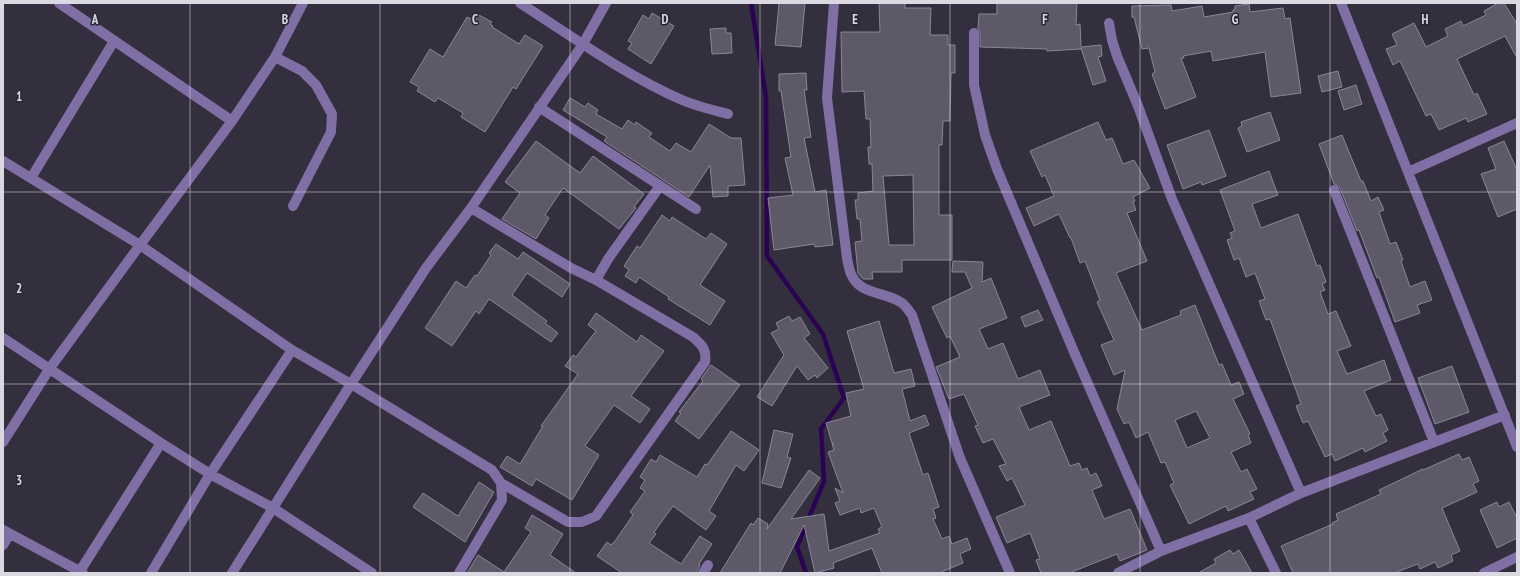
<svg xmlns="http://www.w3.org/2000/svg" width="1520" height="576" viewBox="0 0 1520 576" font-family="'PT Sans Narrow',sans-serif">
<rect width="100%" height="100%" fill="#342f3e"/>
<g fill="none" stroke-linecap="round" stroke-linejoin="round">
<!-- stream -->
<path stroke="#2b0353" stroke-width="4.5" d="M751 3 766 97 767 256 823 334 844 398 821 429 824 481 797 547 806 573"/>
</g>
<!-- building -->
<path fill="#5d5968" stroke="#8a8697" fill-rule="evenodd" d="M779 3H805L801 47 775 45Z
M879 3H905V8H931L930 35H948V45H955V73H951L950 121H943L942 145H939V215H952V260H902V272H872L873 279H863L858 273 855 242 862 241 860 219H857L855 200H858V193L873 191 872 164H869L868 147H871L870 119H866L864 91 842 92 841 32H880ZM913 175 914 245H889L883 176Z
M997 3H1077L1076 25 1080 24 1081 47 1101 45 1102 56 1098 57 1106 81 1093 85 1081 48V49L1047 51V49L980 47V33L978 28 979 14H997Z
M1498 3H1504L1517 24V58L1505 36 1457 59 1474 95 1477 93 1487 114 1468 122 1466 118 1439 130 1431 114 1426 116 1400 61 1393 65 1386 49 1397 45 1392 34 1414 23 1426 47 1448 36 1445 29 1461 21 1463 26 1486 15 1484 11Z
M1249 4 1250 12 1283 8 1285 19 1290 18 1301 93 1271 97 1265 52 1213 61 1211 51 1183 56 1184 58H1181L1196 97 1165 109 1152 74 1155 72 1149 48 1142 49 1134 17H1132V6L1171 5 1172 11 1202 6 1204 17 1233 12V10L1235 9V6Z
M652 13 674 26 651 64 628 49 632 43 628 41 643 15 649 19Z
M477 14 492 22 490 24 493 26 492 27 519 44 525 35 543 46 516 89 513 87 485 132 461 117 463 113 438 98 435 102 417 91 419 87 410 82 430 49 443 57 467 17 473 20Z
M726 28V33H731L732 53 712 54 710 29Z
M1338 71 1342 87 1322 92 1318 76Z
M806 73 807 90H804L811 137 804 138 815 192 826 190 833 245 815 247 814 244 774 250 768 198 793 195 785 158 791 157 781 91H779V74Z
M1356 85 1362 104 1344 110 1338 91Z
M570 98 585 107 588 103 598 110 596 114 622 129 628 120 635 125 636 122 652 133 649 137 670 151 676 143 691 152 709 124 731 138H741L745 185 728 186V196L713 197 710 165 689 197 604 141 607 137 563 110Z
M1270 112 1280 140 1247 152 1238 128 1242 126 1241 122Z
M1098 122 1106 140 1112 138 1123 164 1134 160 1150 188 1133 197 1135 201 1133 202 1136 210 1127 213 1147 261 1116 273 1142 330 1181 315 1180 311 1195 305 1219 365 1222 364 1231 385 1239 382 1244 394 1233 399 1250 434 1248 435 1251 443 1231 452 1241 472 1247 469 1257 489 1250 492 1254 499 1228 511 1226 506 1189 524 1170 485 1174 483 1165 462 1161 463 1148 432 1136 438 1129 422 1124 424 1117 409 1125 370 1114 375 1101 345 1114 340 1097 302 1100 300 1085 261 1080 263 1071 238H1070L1059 214 1034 226 1026 208 1054 196 1045 175 1042 177 1030 151ZM1196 411 1210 438 1187 448 1175 420Z
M1209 130 1226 176 1202 185 1201 182 1183 189 1167 145Z
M1342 135 1361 181H1363L1371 201 1378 197 1384 210 1379 212 1390 244 1396 242 1403 260 1401 261 1410 287 1425 281 1432 300 1417 305 1420 313 1395 322 1379 277 1377 278 1359 230 1357 231 1340 188 1334 184 1319 144Z
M536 141 580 173 593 156 644 194 634 207 636 208 619 229 563 188 545 215 549 218 536 239 502 219 520 193 505 182Z
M1504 141 1517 170V209L1498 217 1481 174 1496 169 1488 148Z
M1269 171 1278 195 1252 204 1261 228 1298 214 1317 266 1320 265 1326 282 1322 284 1325 290 1320 292 1328 314 1336 311 1351 346 1337 351 1347 374 1384 360 1391 380 1364 391 1376 416 1381 414 1388 430 1383 433 1387 441 1365 452 1363 448 1335 461 1332 454 1325 457 1308 421 1303 423 1296 406 1301 404 1270 319 1266 320 1259 301 1265 299 1255 273 1246 277 1239 258 1234 260 1227 240 1232 238 1230 233 1235 231 1220 190Z
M662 215 670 221 672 217 706 239 711 233 727 244 700 285 725 301 710 325 668 299 669 297 639 277 636 283 625 276 629 270 624 266 637 246 640 248Z
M496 244 518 259 523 252 570 284 562 297 527 273 512 295 547 321 545 323 558 333 551 342 489 299 479 314 476 311 452 346 425 328 456 281 466 288 475 275 477 276 491 255 489 253Z
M953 261 983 262 982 282 991 278 1007 318 979 329 988 349 1003 343 1018 379 1040 370 1050 395 1019 407 1029 430 1051 421 1070 466 1079 463 1082 470 1087 468 1090 476 1096 473 1102 486 1092 490 1104 519 1130 509 1147 550 1120 561 1117 554 1069 573H1041L1036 560 1040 559 1030 533 1007 543 996 517 1025 505 1012 478 1007 481 999 466 1006 464 993 439 983 443 975 426 978 425 964 394 949 399 936 367 960 357 950 336 947 338 932 307 972 288 965 272H952Z
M1038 310 1043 320 1025 327 1021 317Z
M596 313 637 342 641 335 664 351 631 396 650 409 640 423 614 405 585 446 599 455 572 500 536 479 532 486 500 467 507 456 520 464 543 426H541L578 374 565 366 573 355 576 357 596 331 588 325Z
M789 316 792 321 800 317 810 334 804 338 828 368 817 378 815 375 808 380 797 366 772 406 757 397 784 355 771 333 779 329 776 323Z
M879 321 894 373 911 369 915 386 902 389 910 421 925 415 929 425 909 433 923 475 928 473 939 507 933 509 936 518 933 519 942 539 949 536 952 544 967 538 971 549 960 554 963 563 939 573H882L872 548 833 563 834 568 815 573 804 525 780 573H720L751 523 753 525 758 518 768 524 767 529 809 470 820 478 791 519 824 514 829 551 880 533 878 529 882 527 874 508 861 513 860 508 840 515 835 503 840 501 835 488 843 493 828 452 834 450 832 444H834L832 443 826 423 851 416 846 393 864 389 847 331Z
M711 365 740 385 699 439 675 421 681 413 679 412 703 381 701 379Z
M1452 366 1469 412 1435 424 1418 378Z
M774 430 793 434 787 457 791 458 781 488 762 483Z
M731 431 759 450 744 471 736 465 709 511 716 516 706 530 673 506 654 532 656 534 649 543 681 564 700 536 712 544 699 564 700 565 696 573H622L597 556 607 542 611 545 615 541 633 515 630 512 645 491 640 488 645 480 640 477 651 459 656 462 660 455 697 477 705 464 707 465Z
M1459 454 1462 460 1469 457 1479 481 1473 484 1477 492 1442 508 1460 551 1451 555 1453 561 1438 568 1435 562 1420 569 1418 564 1394 573H1293L1281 546 1333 524 1332 523 1338 520 1336 514 1381 494 1379 490 1423 469V470Z
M479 482 494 492 465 542 413 507 423 493 458 516Z
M1497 502 1499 507 1509 502 1517 518V538L1497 548 1480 510Z
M532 515 563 534 550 555 576 573H467L478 555 504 572 531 532 525 528Z
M1230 550 1233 554 1239 550 1252 573H1198L1216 563 1214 559Z"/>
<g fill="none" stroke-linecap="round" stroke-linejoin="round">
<!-- minor -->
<path stroke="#806fa5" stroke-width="10" d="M59 3 232 121
M520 3C573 37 625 75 682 100 696 106 713 110 728 114
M834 3 827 98 847 258C848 263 849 271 852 276 861 295 887 292 902 303 906 306 909 311 912 315L960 458 1010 573
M1341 3 1517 447
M1109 23 1112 40 1117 56 1138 106 1172 199 1301 493
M974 33V85L985 135 997 169 1074 352 1161 551
M275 57 302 71 316 85 332 114 331 132 293 206
M539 107 696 209
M3 161 140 245 292 350 351 384 492 470 501 483 502 500 459 573
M1408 172 1517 123
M31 178 114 41
M1334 190 1434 442
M471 208 571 268 596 280 608 259 660 186
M3 338 161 443 210 474 273 508 372 573
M3 442 50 368 140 245 232 121 275 57 303 3
M501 483 568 522H582L596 516 705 362C707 349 702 345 693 337L596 280
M1249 518 1276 573
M3 530 83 573
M3 545 10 534
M80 571 161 443
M151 573 210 474 292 350
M232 573 351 384 426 268 471 208 583 44 606 3
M703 573 708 565
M1118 573 1161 551 1249 518 1301 493 1505 415
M1484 573 1517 557"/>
</g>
<!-- grid -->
<path fill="none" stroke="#dad8e1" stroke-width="1" stroke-opacity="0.55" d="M190 3V573M380 3V573M570 3V573M760 3V573M950 3V573M1140 3V573M1330 3V573M3 192H1517M3 384H1517"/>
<g font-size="13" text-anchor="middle" font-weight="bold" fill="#dad8e1" stroke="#2a2633" stroke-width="3" stroke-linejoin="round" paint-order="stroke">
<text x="95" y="24">A</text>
<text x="285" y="24">B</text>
<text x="475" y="24">C</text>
<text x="665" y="24">D</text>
<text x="855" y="24">E</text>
<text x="1045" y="24">F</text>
<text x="1235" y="24">G</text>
<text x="1425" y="24">H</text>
<text x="19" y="101">1</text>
<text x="19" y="293">2</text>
<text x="19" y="485">3</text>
</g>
<!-- border -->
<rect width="1520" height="576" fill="none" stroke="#dad8e1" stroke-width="8"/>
</svg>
